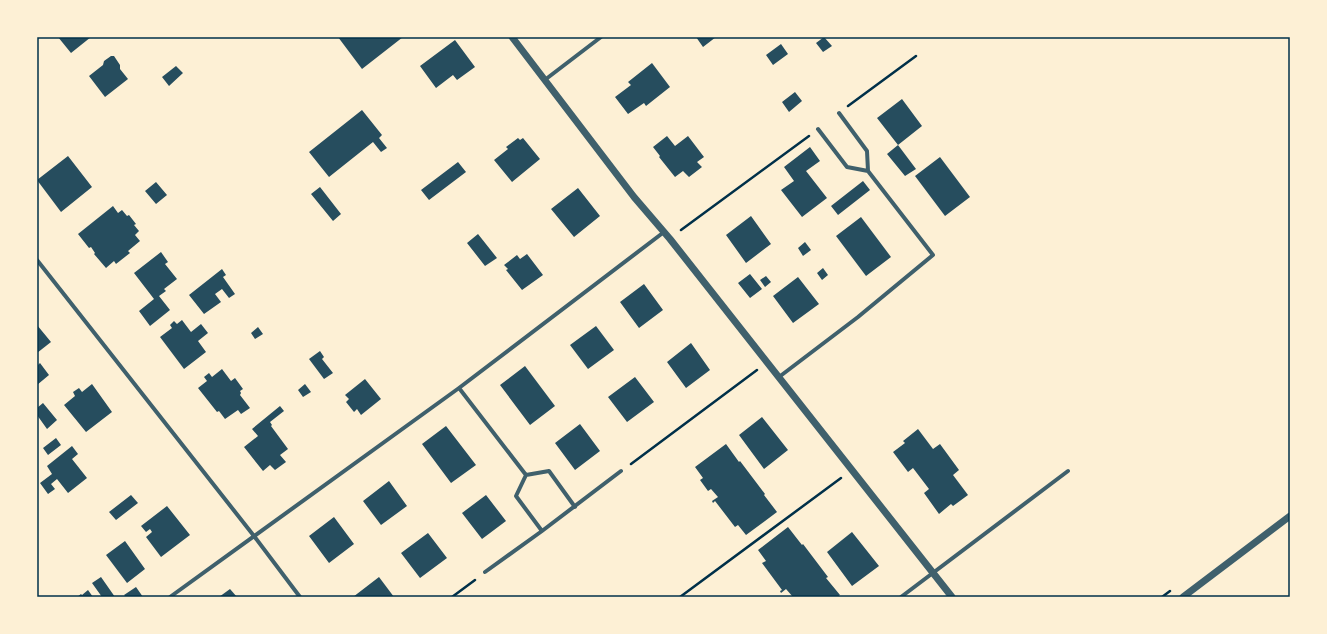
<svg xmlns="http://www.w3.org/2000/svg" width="1327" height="634" viewBox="0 0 1327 634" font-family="'IBM Plex Sans',sans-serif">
<rect width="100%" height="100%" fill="#fdf0d5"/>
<!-- building -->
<path fill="#264d5e" d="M58 37H91L71 53Z
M338 37H403L362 69Z
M696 37H716L703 47Z
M824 37 832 46 823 52 816 43Z
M455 40 475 67 457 80 453 75 436 88 420 66Z
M781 44 788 54 773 65 766 55Z
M111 56H114L120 65V69L128 79 105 97 89 76 103 65 104 61Z
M652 63 670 87 646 106 644 103 628 114 615 97 631 85 628 82Z
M176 66 183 73 169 86 162 77Z
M795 92 802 101 789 112 782 102Z
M902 99 922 126 898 145 877 118Z
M362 110 382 135 379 138 387 148 381 152 373 142 329 177 309 152Z
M667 136 675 146 688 136 704 157 697 162 702 167 689 177 683 171 675 177 659 157 660 156 653 147Z
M518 138 520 140 523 138 540 159 512 182 494 160 508 149 506 147Z
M898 145 916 169 905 176 887 154Z
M810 147 820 161 806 171 827 198 802 217 781 190 794 181 784 167Z
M68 156 92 187 61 212 37 180Z
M940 157 970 197 945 216 915 176Z
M458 162 466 172 429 200 421 190Z
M863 181 870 190 838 215 831 206Z
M156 182 167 195 156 204 145 191Z
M320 187 341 214 333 221 311 194Z
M578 188 600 216 574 237 551 209Z
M113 206 118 213 122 210 127 216 129 215 136 224 134 225 139 231 135 235 140 241 128 251 130 253 116 264 114 261 106 268 94 254 95 253 91 247 89 248 78 234Z
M751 216 771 244 746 263 726 235Z
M861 217 891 257 866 276 836 236Z
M478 234 497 258 485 266 467 243Z
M805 242 811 250 803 256 798 248Z
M161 252 168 262 165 264 177 279 164 289 166 291 159 296 170 310 150 326 139 311 154 299 134 273Z
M527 254 543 275 522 290 506 270 508 269 504 265 517 255 520 259Z
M823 268 828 275 822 280 817 273Z
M222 269 226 275 223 277 235 294 229 298 222 289 215 294 221 302 204 314 189 295Z
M750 274 762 289 750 298 738 283Z
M766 276 771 282 765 287 760 280Z
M798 277 819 304 793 323 773 296Z
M644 284 663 310 639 328 620 302Z
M182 320 191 332 201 324 208 333 198 341 206 352 184 369 160 337 172 328 170 325 174 321 177 324Z
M37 325 51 342 37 353Z
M596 326 614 350 588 369 570 345Z
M258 327 263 334 255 339 251 333Z
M691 343 710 370 686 388 667 362Z
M320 351 324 357 322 359 333 373 324 379 309 359Z
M40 363 49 375 37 385V366Z
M525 366 555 406 530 425 500 385Z
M222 369 231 381 235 378 243 389 240 391 241 393 240 395 250 408 241 414 238 410 225 419 219 411 217 412 198 388 207 381 204 377 209 373 212 377Z
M635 377 654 402 627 422 608 397Z
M365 379 381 399 361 415 357 409 354 412 346 402 349 399 345 395Z
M92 384 112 412 86 432 64 405 75 396 73 392 79 388 82 392Z
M305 384 311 392 303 397 298 390Z
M43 403 57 420 47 429 37 415V408Z
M280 406 284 411 270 422 272 425 271 426 288 449 280 455 286 462 275 470 270 465 263 471 244 447 258 436 252 429Z
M762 417 788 450 764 469 739 435Z
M580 424 600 451 575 470 555 443Z
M446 426 476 465 451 483 422 444Z
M918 429 933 449 940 444 959 470 953 475 968 495 953 506 951 504 939 514 924 493 929 489 913 468 908 472 893 452 905 443 903 441Z
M56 438 61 445 48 455 43 448Z
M726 444 739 462 740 461 765 494 764 495 777 512 746 535 738 525 735 527 715 501 713 503 712 501 718 497 711 489 708 491 700 480 703 478 695 467Z
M72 446 78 454 72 459 87 478 68 493 57 479 51 484 55 489 48 494 40 483 52 474 47 466Z
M389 481 407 506 381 525 363 501Z
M131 495 138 503 116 520 109 512Z
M486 495 506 521 482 539 462 513Z
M167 506 190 535 161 557 146 537 152 532 150 529 146 532 141 526Z
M334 517 354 544 329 563 309 536Z
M788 527 802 545 803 544 828 577 826 578 840 595 837 597H793L786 589 781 593 780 591 782 590 762 563 766 561 758 550Z
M852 532 879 566 852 586 827 552Z
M428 533 447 558 420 578 401 553Z
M125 541 145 569 127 583 106 555Z
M101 577 115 597H102L92 583Z
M379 577 394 597H353Z
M136 587 143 597H126L124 595Z
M230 589 237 597H219Z
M88 590 93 597H77L81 594 82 595Z"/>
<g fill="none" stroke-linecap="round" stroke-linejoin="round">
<!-- path -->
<path stroke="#003049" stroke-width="2.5" d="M848 106 916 56
M681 230 809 136
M631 464 757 370
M452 597 475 580
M680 597 841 478
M1162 597 1170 591"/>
<!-- minor -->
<path stroke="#3f606c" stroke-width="4" d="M546 79 601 37
M818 129 847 167 868 171
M37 260 254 536 300 597
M779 377 858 317 933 255 868 171 867 151 839 113
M459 388 526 475
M526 475 516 496 542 531
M526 475 549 471 575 507
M485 572 542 531 621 471
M170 597 459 388 664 232
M901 597 1068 471"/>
<!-- tertiary -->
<path stroke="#3f606c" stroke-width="7" d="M512 37 634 197 670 239 952 597
M1183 597 1290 516"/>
</g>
<!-- border -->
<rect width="1327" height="634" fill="none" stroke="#fdf0d5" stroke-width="76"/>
<rect x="38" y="38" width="1251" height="558" fill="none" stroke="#003049" stroke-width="1.5"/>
</svg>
